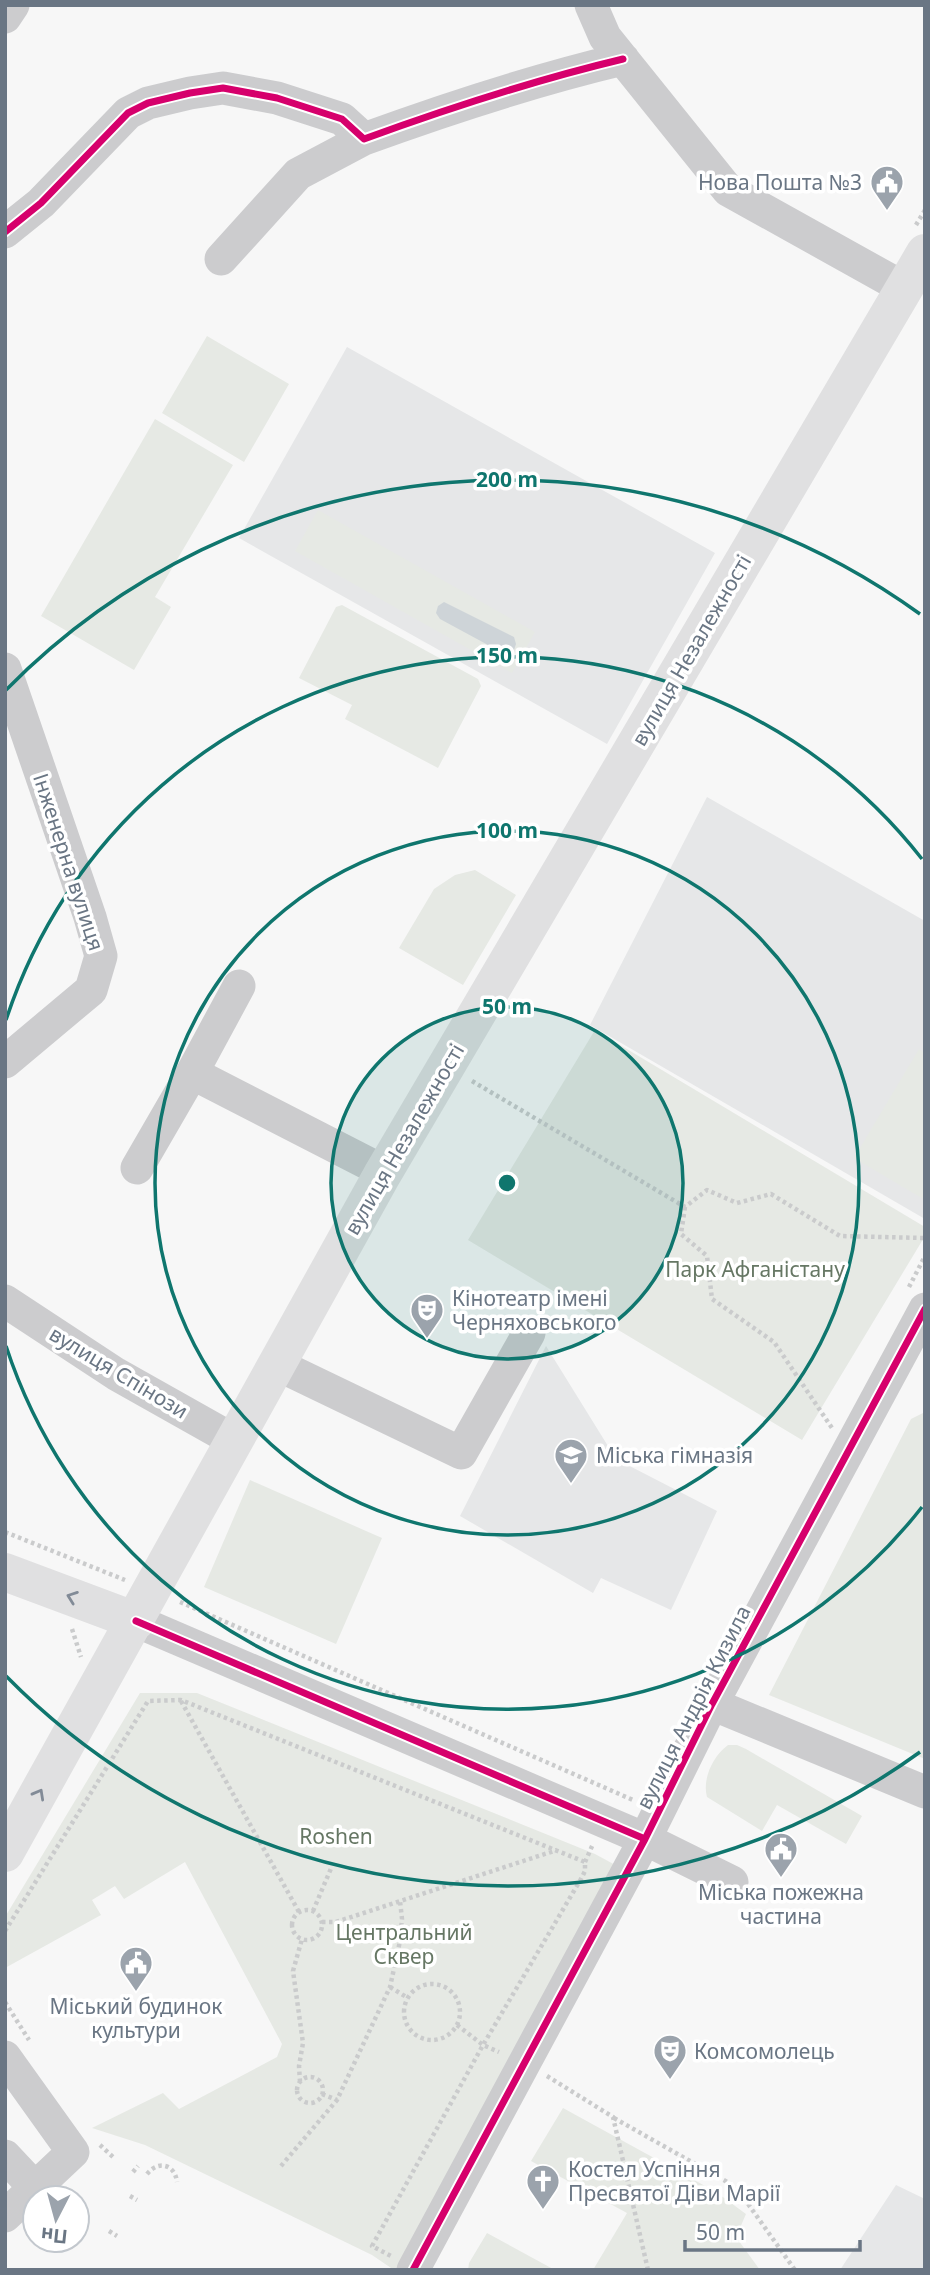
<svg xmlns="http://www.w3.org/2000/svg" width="930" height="2275" viewBox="0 0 930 2275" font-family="'Noto Sans',sans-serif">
<rect width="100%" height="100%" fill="#f7f7f7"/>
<!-- built -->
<path fill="#e6e7e8" d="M347 347 715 553 607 744 239 538Z
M707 797 925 921V1219L590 1025Z
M546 1346 616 1459 717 1511 671 1610 601 1578 593 1593 460 1516Z
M896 2185 925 2199V2270H840Z"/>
<!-- green -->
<path fill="#e6e9e4" d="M207 336 289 384 244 462 162 413Z
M155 419 233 465 155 597 171 607 134 670 41 616Z
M318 510 535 632 512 673 295 551Z
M342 605 478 679 481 686 438 768 345 719 352 705 299 678 336 607Z
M475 870 516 895 463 985 399 948 434 889 455 875Z
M595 1030 925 1227V1236L802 1440 468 1240Z
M919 1049 925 1053V1200L854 1158Z
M925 1412V1759L769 1695 911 1419Z
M250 1480 382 1538 336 1644 204 1587Z
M140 1693H197L595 1854 619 1867 405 2270H394L372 2255 145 2145 92 2128 163 2093 179 2109 277 2057 282 2044 185 1862 124 1899 115 1886 92 1900 101 1915 5 1968V1917Z
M728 1745H737L746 1749 862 1816 846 1844 777 1805 762 1831 707 1797C702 1779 713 1756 728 1745Z
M563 2108 716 2192 746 2214 736 2237 760 2270H593L627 2213 531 2161Z
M487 2233 553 2269 468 2270 469 2263Z"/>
<!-- water -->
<path fill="#ced4d8" d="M444 602 514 637 516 644 514 650 508 653 501 652 440 619 436 613 438 606Z"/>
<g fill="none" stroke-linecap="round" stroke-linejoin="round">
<!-- path -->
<path stroke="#cacbcc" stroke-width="4.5" stroke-dasharray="3.5 3.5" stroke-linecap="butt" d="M916 225 925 210
M472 1081 685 1207 707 1190 737 1203 771 1194 840 1236 925 1238
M685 1207 681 1234 707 1256 712 1299 774 1342 832 1428
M909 1287 925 1256
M5 1532 125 1580
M180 1602 633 1800
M72 1629 81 1657
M181 1701 299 1912
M585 1862 593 1844
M292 1925a15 15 0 1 1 30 0a15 15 0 1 1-30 0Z
M313 1911 332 1866
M322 1922H336L557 1850
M5 1931 148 1701 181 1700 585 1862V1871L581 1879 483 2045 372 2246 391 2256
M404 2012a28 28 0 1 1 56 0a28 28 0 1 1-56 0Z
M390 1987 408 1998
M5 2002 29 2040
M457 2025 483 2045 499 2052
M547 2076 613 2117 648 2270
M297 2090a13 13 0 1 1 26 0a13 13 0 1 1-26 0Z
M300 2082 299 2066 303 2043 293 1971 302 1939
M322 2094 337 2100
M614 2118 736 2187 795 2270
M100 2145 113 2157
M281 2166 337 2100 390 1987 400 1941 402 1919 400 1901
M133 2172 138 2166
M147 2174C158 2160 175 2164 177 2182
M130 2196 137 2200
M109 2231 117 2236"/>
<!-- minor -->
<path stroke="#ccccce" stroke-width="33" d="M591 5 605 37 728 190 904 288
M5 17 13 5
M5 232 41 203 128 113 148 103 190 93 223 88 277 98 342 119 364 139C449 108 535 80 623 59
M221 259 298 174 364 139
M5 669 90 917 101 956 91 990 5 1062
M192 1073 239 986
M137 1168 192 1073 375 1167 382 1175
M5 1301 116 1374 235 1441
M276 1364 461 1453 529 1333
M136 1621 645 1839 732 1882
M712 1704 925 1792
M5 2057 73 2152 5 2216
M5 2156 36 2189
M413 2270 645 1839 712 1704 925 1309"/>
<!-- major -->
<path stroke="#e0e0e1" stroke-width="38" d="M5 1572 136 1621
M5 1853 382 1175 925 253"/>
<defs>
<path id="cycleway" d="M5 232 41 203 128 113 148 103 190 93 223 88 277 98 342 119 364 139C449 108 535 80 623 59
M136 1621 645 1839
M413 2270 645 1839 712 1704 925 1309"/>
</defs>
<!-- cycleway casing -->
<use href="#cycleway" stroke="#fff" stroke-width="11"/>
<!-- cycleway -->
<use href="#cycleway" stroke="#d6006c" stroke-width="7"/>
</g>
<!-- one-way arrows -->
<defs><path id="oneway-chevron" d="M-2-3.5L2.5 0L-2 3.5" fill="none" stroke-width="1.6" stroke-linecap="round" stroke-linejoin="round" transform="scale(1.75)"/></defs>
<g stroke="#828b97">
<use href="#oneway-chevron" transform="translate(72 1597) rotate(-160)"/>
<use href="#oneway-chevron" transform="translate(39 1794) rotate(-61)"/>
</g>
<!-- distance rings -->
<circle cx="507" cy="1183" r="176" fill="#0f766e" fill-opacity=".12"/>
<g fill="none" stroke="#0f766e" stroke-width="3.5">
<circle cx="507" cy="1183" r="176"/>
<circle cx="507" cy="1183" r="352"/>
<path d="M922 1507A527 527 0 0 1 6 1346M6 1020A527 527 0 0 1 922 859"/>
<path d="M920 1752A703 703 0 0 1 6 1676M6 690A703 703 0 0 1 920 614"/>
</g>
<!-- icons -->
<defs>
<symbol id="civic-pin" viewBox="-11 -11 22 30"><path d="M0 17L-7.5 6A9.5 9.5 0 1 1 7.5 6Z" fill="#9ba3ac" stroke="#fff"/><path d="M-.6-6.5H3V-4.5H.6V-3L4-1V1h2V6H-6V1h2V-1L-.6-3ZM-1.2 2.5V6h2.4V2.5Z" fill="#fff"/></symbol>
<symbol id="theatre-pin" viewBox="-11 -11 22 30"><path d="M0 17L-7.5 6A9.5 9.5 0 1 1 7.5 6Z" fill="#9ba3ac" stroke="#fff"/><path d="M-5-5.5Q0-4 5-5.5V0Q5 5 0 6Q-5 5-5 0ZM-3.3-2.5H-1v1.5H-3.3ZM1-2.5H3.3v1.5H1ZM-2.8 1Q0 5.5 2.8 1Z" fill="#fff"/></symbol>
<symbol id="school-pin" viewBox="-11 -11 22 30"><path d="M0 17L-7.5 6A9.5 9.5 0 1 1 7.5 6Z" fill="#9ba3ac" stroke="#fff"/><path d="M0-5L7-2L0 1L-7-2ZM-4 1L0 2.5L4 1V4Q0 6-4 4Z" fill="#fff"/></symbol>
<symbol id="church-pin" viewBox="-11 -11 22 30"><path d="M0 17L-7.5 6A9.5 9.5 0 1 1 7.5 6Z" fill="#9ba3ac" stroke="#fff"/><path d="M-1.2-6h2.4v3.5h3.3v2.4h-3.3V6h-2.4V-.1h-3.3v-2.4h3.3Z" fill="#fff"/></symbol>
</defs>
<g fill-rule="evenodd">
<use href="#civic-pin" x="868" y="163" width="38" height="52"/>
<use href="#theatre-pin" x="408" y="1291" width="38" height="52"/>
<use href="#school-pin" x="552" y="1436" width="38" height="52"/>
<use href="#civic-pin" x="762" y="1830" width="38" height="52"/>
<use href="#civic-pin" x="117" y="1944" width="38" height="52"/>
<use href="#theatre-pin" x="651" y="2032" width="38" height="52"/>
<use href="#church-pin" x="524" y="2162" width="38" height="52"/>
</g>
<g text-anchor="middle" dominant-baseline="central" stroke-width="7" stroke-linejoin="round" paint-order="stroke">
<!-- poi labels -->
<g font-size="21" fill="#6a7684" stroke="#fff" text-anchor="start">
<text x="862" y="182" text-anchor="end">Нова Пошта №3</text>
<text x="452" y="1298">Кінотеатр імені<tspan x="452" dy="24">Черняховського</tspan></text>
<text x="596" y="1455">Міська гімназія</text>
<text x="781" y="1892" text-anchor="middle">Міська пожежна<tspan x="781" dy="24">частина</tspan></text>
<text x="136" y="2006" text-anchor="middle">Міський будинок<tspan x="136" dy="24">культури</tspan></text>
<text x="694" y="2051">Комсомолець</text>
<text x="568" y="2169">Костел Успіння<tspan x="568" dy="24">Пресвятої Діви Марії</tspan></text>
</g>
<!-- street labels -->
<g font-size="21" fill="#6a7684" stroke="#fff">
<text transform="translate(691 650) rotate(-60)">вулиця Незалежності</text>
<text transform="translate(69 862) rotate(72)">Інженерна вулиця</text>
<text transform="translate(404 1139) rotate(-60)">вулиця Незалежності</text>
<text transform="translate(119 1372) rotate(31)">вулиця Спінози</text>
<text transform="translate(693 1707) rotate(-63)">вулиця Андрія Кизила</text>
</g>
<!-- park labels -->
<g font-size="21" fill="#667764" stroke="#fff">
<text x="755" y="1269">Парк Афганістану</text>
<text x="336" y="1836">Roshen</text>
<text x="404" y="1932">Центральний<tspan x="404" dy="24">Сквер</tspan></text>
</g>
</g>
<circle cx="507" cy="1183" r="10" fill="#0f766e" stroke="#fff" stroke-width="3.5"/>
<g font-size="21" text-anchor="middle" font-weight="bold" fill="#0f766e" stroke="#fff" stroke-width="7" stroke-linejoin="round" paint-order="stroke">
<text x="507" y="487">200 m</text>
<text x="507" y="663">150 m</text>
<text x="507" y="838">100 m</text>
<text x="507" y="1014">50 m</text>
</g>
<!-- border -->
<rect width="930" height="2275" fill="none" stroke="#6a7684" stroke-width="14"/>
<!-- north arrow -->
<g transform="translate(56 2219) rotate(186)"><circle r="33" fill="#ffffff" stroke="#c3c8ce" stroke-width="2"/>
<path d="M0-5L12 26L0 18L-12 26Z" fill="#9ba3ac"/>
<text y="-10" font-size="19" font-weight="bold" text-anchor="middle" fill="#6a7684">Пн</text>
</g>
<!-- scale -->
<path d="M685 2240v10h175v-10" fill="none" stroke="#6a7684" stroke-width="3.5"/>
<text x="696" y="2240" font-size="21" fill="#6a7684" stroke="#ffffff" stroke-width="5" paint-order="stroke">50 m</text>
</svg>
